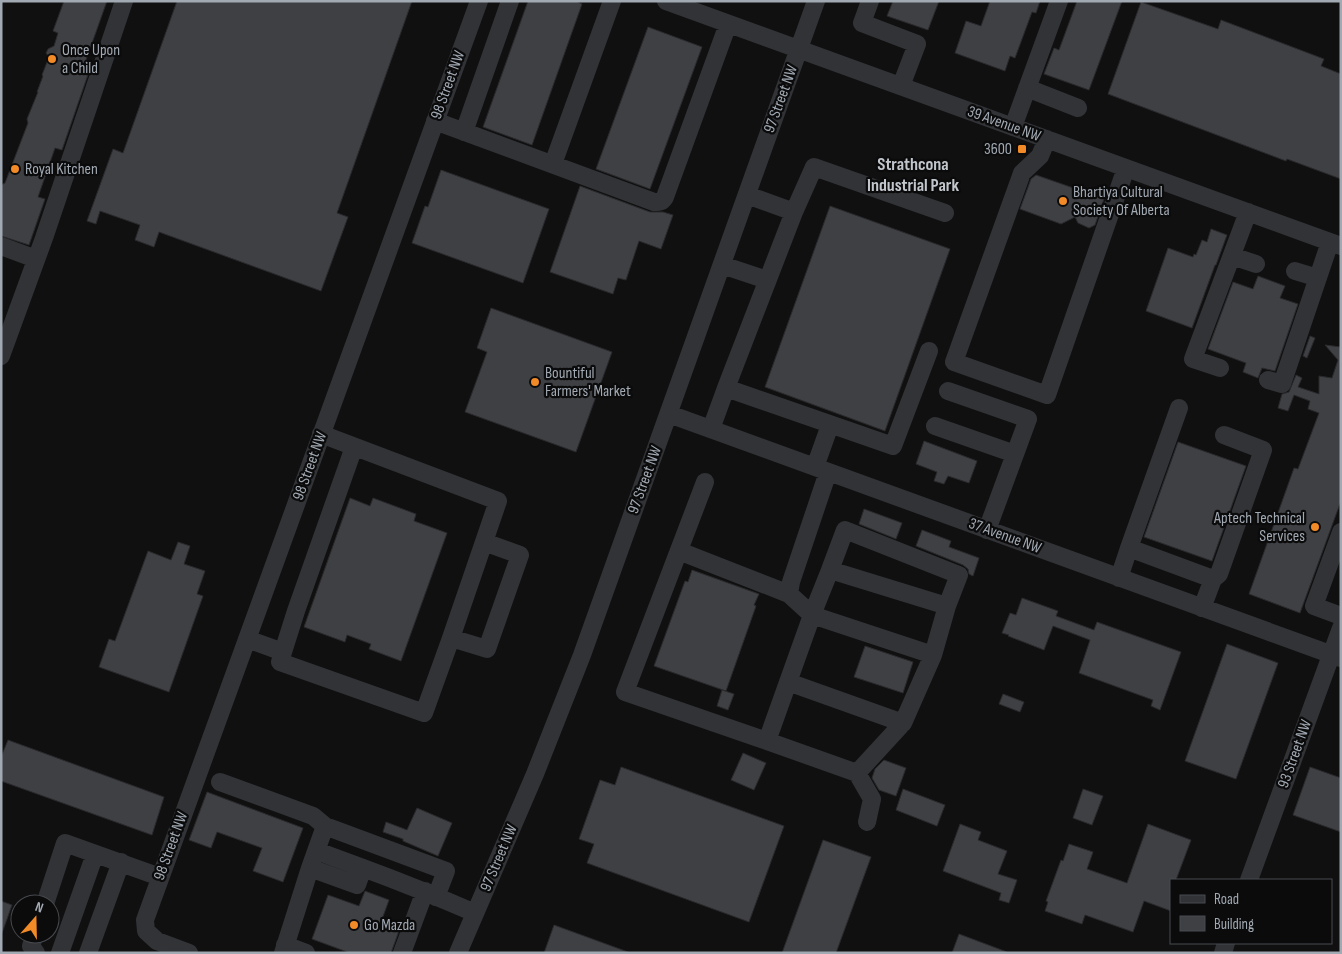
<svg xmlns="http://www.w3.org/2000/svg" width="1342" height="954" viewBox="0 0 1342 954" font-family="'Sofia Sans Condensed',sans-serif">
<rect width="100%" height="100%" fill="#101011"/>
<!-- building -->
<path fill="#3f4044" stroke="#2a2a2d" d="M64 1H107L86 60 92 63 62 150 55 148 38 197 45 199 29 245 1 236V185L5 183 28 123 27 119 38 92H37L43 76 42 75 49 57 46 53 48 49 54 46 58 33 53 31Z
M177 1H412L337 213 348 217 321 291 159 232 154 247 135 240 140 225 100 211 96 224 87 221 113 149 123 153Z
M528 1H576L582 4 532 145 483 127Z
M893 1H939L928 30 887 16Z
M990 1H1040L1036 13 1032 12 1015 58 1010 56 1005 71 955 53 966 21 981 26Z
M1077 1H1122L1089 90 1044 74 1054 48 1059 50Z
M1141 2 1218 29 1221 20 1324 59 1321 66 1341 74V179L1287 159 1286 161 1108 94Z
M648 27 702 47 650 189 596 169Z
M441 170 549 209 523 283 412 243 425 206 428 207Z
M1036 175 1082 191 1090 187 1103 193 1105 196 1095 225 1089 228 1078 223 1075 217 1061 224 1020 209 1031 179Z
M580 186 650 212H663L673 215 661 249 639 241 626 280 618 278 613 294 550 272Z
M830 206 950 249 885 431 765 387Z
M1211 229 1227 235 1216 265H1215L1192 328 1146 311 1168 248 1193 257 1194 254 1196 255 1202 240 1207 242Z
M1258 276 1285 286 1280 298 1298 304 1275 371 1262 368 1258 378 1243 372 1246 363 1208 349 1233 282 1253 289Z
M491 308 612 352 576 452 465 412 487 352 477 348Z
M1310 336 1315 338 1307 358 1303 356Z
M1325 345 1341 347V501L1300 613 1249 594 1294 468 1298 469 1319 413 1308 409 1310 401 1294 395 1288 411 1278 408 1282 394 1289 392 1296 375 1302 378 1298 387 1319 394V376L1332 378 1338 360Z
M924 441 977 461 969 483 948 476 944 484 934 481 937 472 916 464Z
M1178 442 1246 466 1212 561 1144 537Z
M350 498 370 506 373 498 416 514 414 521 447 533 401 661 369 649 371 644 347 635 345 642 304 627Z
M864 509 902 523 896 539 859 524Z
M922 530 951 541 949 547 979 558 973 576 969 574 968 569 963 565 916 546Z
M178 542 190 546 184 564 205 571 197 594 203 596 169 692 99 667 109 639 115 641 148 551 171 560Z
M692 570 759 594 754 605 756 606 726 691 654 666 685 581 688 582Z
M1022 598 1058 611 1056 616 1094 630 1097 622 1181 652 1160 710 1151 706 1153 700 1079 673 1090 640 1053 626 1044 650 1008 636 1009 635 1002 633 1010 613 1016 615Z
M1227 644 1278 663 1236 779 1185 761Z
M865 646 913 662 903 693 854 677Z
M722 690 734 694 728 710 717 706Z
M1003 694 1024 702 1020 712 999 704Z
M8 740 164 797 152 835 1 781V757Z
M743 753 766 763 754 790 731 780Z
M884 760 906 768 896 796 879 790 872 778 875 769Z
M621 767 784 826 749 922 587 863 594 844 579 839 600 780 615 785Z
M1310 767 1341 778V832L1293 815Z
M903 789 945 805 937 826 896 810Z
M1083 789 1103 796 1092 825 1073 818Z
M207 792 303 828 283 882 253 871 262 848 217 832 211 848 189 840Z
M417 808 452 823 438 856 403 841V839L383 832 386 822 407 830Z
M960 824 981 832 978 840 1007 851 998 874 1017 880 1009 903 999 900 1001 893 943 871Z
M1148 824 1191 840 1176 880H1171V911L1144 901 1133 932 1085 915 1082 924 1045 911 1048 902 1046 901 1061 860 1063 861 1069 844 1093 852 1087 869 1127 883Z
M823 840 871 857 836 953H782Z
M365 891 389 900 381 922 400 928 391 953H350L312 939 328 895 359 906Z
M1 901 12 905 2 933H1Z
M554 925 628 952V953H544Z
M959 934 1007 952V953H952Z"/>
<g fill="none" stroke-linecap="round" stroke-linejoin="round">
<!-- minor -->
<path stroke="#313336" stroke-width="18" d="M666 1 1341 246
M870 1 862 23 917 44 901 86
M1027 88 1078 108
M435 121 654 202C660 202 662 202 665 197L728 24
M1013 127 1059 1
M464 132 510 1
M1047 139 1040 156 1022 173 954 362 1047 395 1126 168
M553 164 612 1
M747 195 794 212 814 167 945 213
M794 212 726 388 893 446 929 351
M1 246 36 259
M1232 256 1256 264
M722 265 767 280
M1295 271 1318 278
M1 356 44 238 124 1
M1220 368 1193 359 1248 212
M1268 380 1282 384 1330 242
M948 391 1028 419 987 530
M669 414 1341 658
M935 426 1015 454
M711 429 726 388
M815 467 830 425
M1341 532 1314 606 1341 616
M1129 548 1179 408
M679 551 789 594 812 615 767 741 625 692 705 482
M830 570 812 615 933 655
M1119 578 1129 548 1213 579 1202 608
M1213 579 1219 574 1263 450 1224 435
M789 594 791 582 828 472
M451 638 487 649 520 555 484 542
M247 639 283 652 280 662 424 713 451 638 498 501 321 434
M283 652 296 611 354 447
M788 682 903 723 933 655 947 606 959 575 845 530 830 570 947 606
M767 741 857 773 903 723
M857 773 872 799 867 822
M220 782 313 816 325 826
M317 851 363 868
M1249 880 1341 628
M436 897 446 871 325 826 310 868 357 885 363 868C401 882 438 897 475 913
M45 904 65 843 160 877
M35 934 31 946 36 953
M285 945 306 953
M60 953 95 854
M88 953 121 862
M189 953 157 941 146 931 145 920 479 1
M283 953 310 868
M402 953 425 891
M458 953 535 774 582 655 816 1
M1223 953 1226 943"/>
</g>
<!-- markers -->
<g fill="#f28b27" stroke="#0b0b0c" stroke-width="2">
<circle cx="52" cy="59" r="5"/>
<rect x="1017" y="144" width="10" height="10" rx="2.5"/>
<circle cx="15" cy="169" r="5"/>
<circle cx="1063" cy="201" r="5"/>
<circle cx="535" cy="382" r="5"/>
<circle cx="1315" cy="527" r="5"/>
<circle cx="354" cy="925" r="5"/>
</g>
<g text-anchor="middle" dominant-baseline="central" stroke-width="4.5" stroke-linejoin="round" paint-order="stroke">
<!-- poi labels -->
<g font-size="16" fill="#a1a9b2" stroke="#0b0b0c" text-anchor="start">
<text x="62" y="50">Once Upon<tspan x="62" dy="18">a Child</tspan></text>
<text x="1012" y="149" text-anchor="end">3600</text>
<text x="25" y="169">Royal Kitchen</text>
<text x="1073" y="192">Bhartiya Cultural<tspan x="1073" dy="18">Society Of Alberta</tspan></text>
<text x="545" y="373">Bountiful<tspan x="545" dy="18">Farmers' Market</tspan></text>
<text x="1305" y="518" text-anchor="end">Aptech Technical<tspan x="1305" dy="18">Services</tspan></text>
<text x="364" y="925">Go Mazda</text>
</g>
<!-- street labels -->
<g font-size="16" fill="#a1a9b2" stroke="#0b0b0c">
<text transform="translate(448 85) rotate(-70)">98 Street NW</text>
<text transform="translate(781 99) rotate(-70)">97 Street NW</text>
<text transform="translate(1004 124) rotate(20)">39 Avenue NW</text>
<text transform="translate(310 466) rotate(-70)">98 Street NW</text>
<text transform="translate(645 480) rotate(-70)">97 Street NW</text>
<text transform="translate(1005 536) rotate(20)">37 Avenue NW</text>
<text transform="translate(1295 754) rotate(-70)">93 Street NW</text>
<text transform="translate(171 846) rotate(-70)">98 Street NW</text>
<text transform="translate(499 858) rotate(-67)">97 Street NW</text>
</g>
<!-- neighbourhood labels -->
<g font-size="18" font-weight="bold" fill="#c2c7ce" stroke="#0b0b0c">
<text x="913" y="164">Strathcona<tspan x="913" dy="21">Industrial Park</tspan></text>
</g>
</g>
<!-- border -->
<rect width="1342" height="954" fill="none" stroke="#a1a9b2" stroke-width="5"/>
<!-- legend -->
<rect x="1170" y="879" width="162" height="65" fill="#0b0b0c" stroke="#474a4e"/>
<rect x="1180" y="895" width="25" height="8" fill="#313336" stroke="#474a4e"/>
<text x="1214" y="904" font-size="15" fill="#a1a9b2">Road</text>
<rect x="1180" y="916" width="25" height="15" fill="#3f4044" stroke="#474a4e"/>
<text x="1214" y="929" font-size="15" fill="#a1a9b2">Building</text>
<!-- north arrow -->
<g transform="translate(35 919) rotate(20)"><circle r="24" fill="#0b0b0c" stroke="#474a4e"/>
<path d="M0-4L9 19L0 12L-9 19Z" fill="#f28b27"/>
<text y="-8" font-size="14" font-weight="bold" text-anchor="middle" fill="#a1a9b2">N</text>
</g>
</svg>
